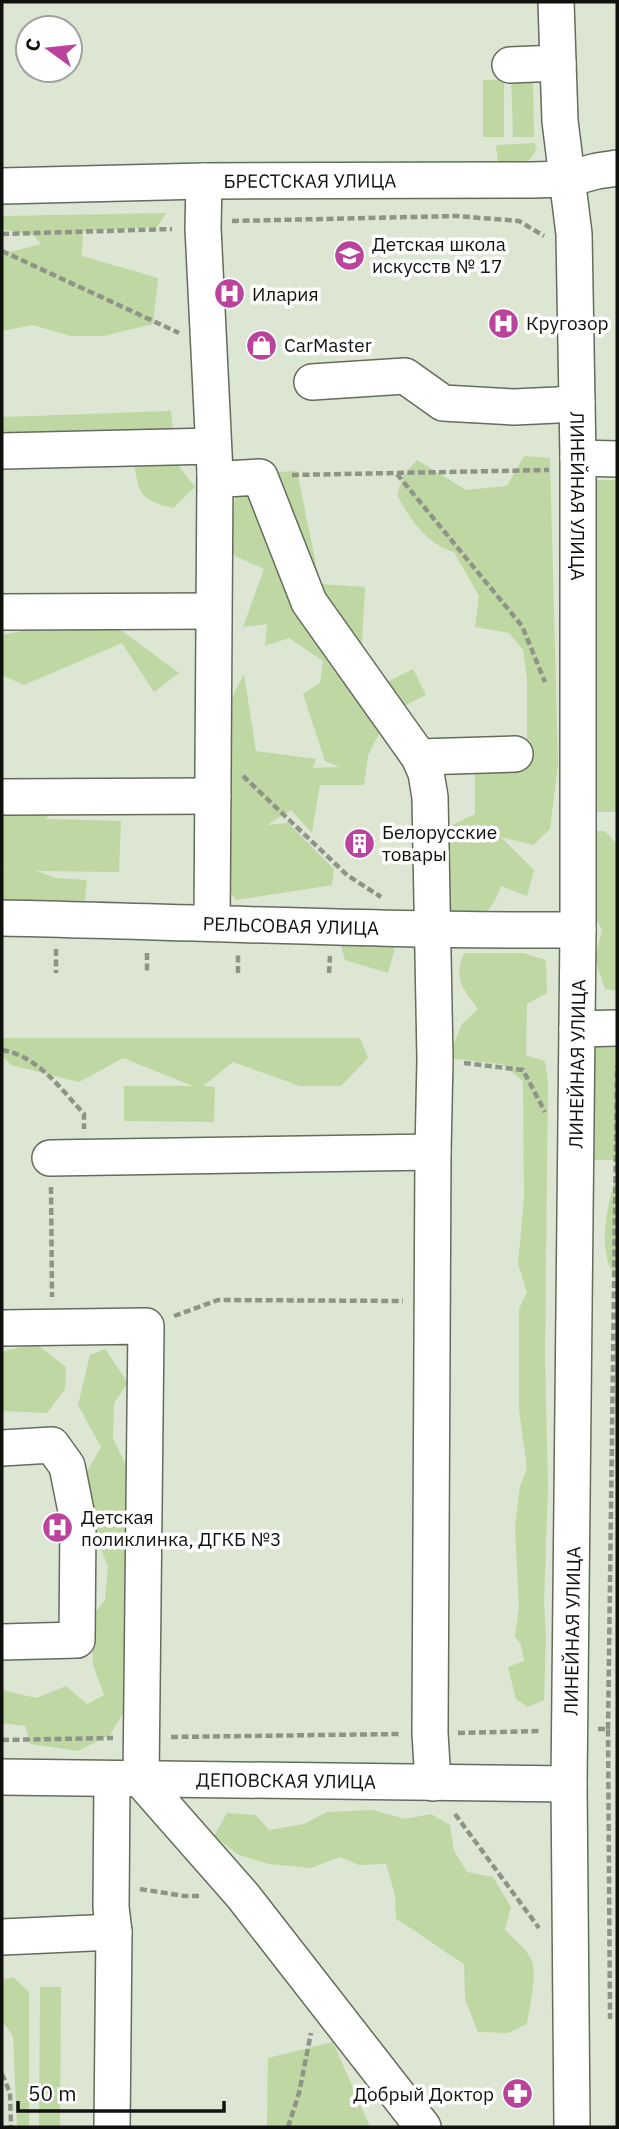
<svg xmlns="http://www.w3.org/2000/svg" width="619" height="2129" viewBox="0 0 619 2129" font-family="'IBM Plex Sans',sans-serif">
<rect width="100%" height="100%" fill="#dde6d3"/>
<!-- green -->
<path fill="#bed7a3" d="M511 74 533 81 534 137H513Z
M483 80H504V137H483Z
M535 143 536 151 529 160 517 163 498 162 496 145Z
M166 213 157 227 83 231 82 256 158 278 153 324 103 336H71L32 325 2 331V254L41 244 33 235 2 229V216Z
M171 411 176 463 195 487 173 508C140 499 140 497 134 464L2 438V417Z
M524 456 550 458 558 764 550 829 533 845 501 837 534 870 527 896 501 886C488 926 468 918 432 919L444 829 475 814V765L527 758V678L523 650 509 633 475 627 479 596 454 552C426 544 410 519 397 495L404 475 417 460 466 490 507 486Z
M297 471 320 584 365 587 361 661 387 682 413 669 426 695 390 713 368 755 364 785H320L312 833 291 810 267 825 288 823 334 869 332 885 236 900 221 880 222 717 244 674 256 751 316 759 313 768 340 767 325 761 303 694 320 683 323 661 289 638 265 646 267 624 243 627 264 569 222 550 242 474Z
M592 480H617V812H590Z
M92 617 122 631 179 673 154 692 122 643 24 685 2 675V635Z
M2 783 67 807 44 819 121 821 119 872 36 871 56 878 87 880 84 907 2 904V872L5 870 2 869Z
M596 831H605L617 844V991L605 989 595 959 602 930 588 905 586 847Z
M394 939V952L388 973 345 960 340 941Z
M464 953H523L546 960 547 993 527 1004 526 1055 545 1061 548 1082 545 1358 548 1486 544 1604 546 1636 544 1700 528 1707 516 1699 508 1667 524 1661 521 1645 515 1636 519 1608 515 1527 520 1486 527 1469 519 1409V1309L527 1292 518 1264 524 1199 523 1081 502 1064 448 1058 462 1024 478 1009C463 988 453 980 464 953Z
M617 1037V1160H589L593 1048 596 1043Z
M2 1038H360L368 1058 341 1086H300L233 1062 203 1086 215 1087 214 1122 124 1121V1086H193L123 1058 79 1082 11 1065 2 1056Z
M617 1171V1275H615C595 1248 609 1202 617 1171Z
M35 1343 66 1367 65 1389 47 1413 2 1411V1352Z
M105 1349 128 1383 114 1403 113 1439 136 1484 125 1528 134 1543 130 1701 110 1735 78 1751 31 1744 25 1726 2 1723V1690L36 1698 66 1686 87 1704 104 1695 93 1665 91 1618 105 1600 108 1566 76 1491 101 1447 78 1405 90 1355Z
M373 1810 405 1819 431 1814 450 1825 454 1851 467 1872 493 1877 511 1907 505 1930C514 1939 525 1947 531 1959 538 1973 529 2008 527 2024L508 2033 478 2032 465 1999 464 1964C441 1950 420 1933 396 1919L395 1895 386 1864 359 1865 340 1857 311 1868 269 1864 239 1855 214 1836 227 1813 256 1815 269 1830 304 1824 327 1812Z
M13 1977 29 1992V2127H17L13 2036 6 2026 2 2023V1980Z
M40 1987H61L60 2127H39Z
M333 2042 370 2127H267L268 2058Z"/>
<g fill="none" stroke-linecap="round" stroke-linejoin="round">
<defs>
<g id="minor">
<path id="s1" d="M556 2 560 121 574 234 578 458V930L569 1784 572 2127"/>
<path d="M510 65 558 63"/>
<path d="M204 181 203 228 215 473 212 923"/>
<path id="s2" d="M2 186 204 181 532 180 567 179 597 171 617 168"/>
<path d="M312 382 405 376 443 403 514 407 557 405 577 402"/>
<path d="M2 451 213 446"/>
<path d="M578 458 617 459"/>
<path d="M215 473 225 479 260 477 309 602 419 757 426 773 430 797 435 1059 433 1152 430 1733 433 1783"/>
<path d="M2 612 213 611"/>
<path d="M419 757 515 754"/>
<path d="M2 797 213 796"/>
<path id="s3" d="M2 918C194 922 386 931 578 930"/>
<path d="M577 1029 617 1028"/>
<path d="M50 1158 433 1152"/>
<path d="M2 1328 146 1326 141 1780 243 1896 423 2127"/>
<path d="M2 1448 52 1445 67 1466 78 1521 77 1640 2 1642"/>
<path id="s4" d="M2 1777 569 1784"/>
<path d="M2 1937 114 1932"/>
<path d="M112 2127 114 1932 111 1907 112 1779"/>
</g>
</defs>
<!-- minor casing -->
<use href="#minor" stroke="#646c5c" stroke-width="38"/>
<!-- path -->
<path stroke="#8e9587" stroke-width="4.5" stroke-dasharray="7 3.5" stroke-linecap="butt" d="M232 221 457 216 519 221 544 236
M2 234 172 229
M2 251 179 333
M397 474 522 626 545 682
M292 475 549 470
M243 776 347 875 381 897
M56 949V973
M147 953V973
M238 973V953
M329 973 330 956
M2 1050C38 1056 60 1088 84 1114V1129
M464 1063 523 1070 545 1112
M51 1187 52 1297
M174 1316 218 1300 403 1301
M598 1729H608L610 2019
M608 1729 617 1066
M458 1733 540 1731
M171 1737 400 1734
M2 1740 113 1738
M455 1814 539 1928
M140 1889 184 1896H201
M2 2074 10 2093 11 2127
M288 2127 299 2093 311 2033"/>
<!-- minor -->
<use href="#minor" stroke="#fff" stroke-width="35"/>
</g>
<!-- icons -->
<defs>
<symbol id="school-disc" viewBox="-11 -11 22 22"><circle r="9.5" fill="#ba449c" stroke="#fff"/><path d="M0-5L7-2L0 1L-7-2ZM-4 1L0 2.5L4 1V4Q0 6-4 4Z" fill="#fff"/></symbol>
<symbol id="hospital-disc" viewBox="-11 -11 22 22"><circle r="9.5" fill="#ba449c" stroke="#fff"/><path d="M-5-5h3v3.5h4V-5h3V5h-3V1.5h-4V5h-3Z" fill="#fff"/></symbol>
<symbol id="shop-disc" viewBox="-11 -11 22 22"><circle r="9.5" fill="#ba449c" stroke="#fff"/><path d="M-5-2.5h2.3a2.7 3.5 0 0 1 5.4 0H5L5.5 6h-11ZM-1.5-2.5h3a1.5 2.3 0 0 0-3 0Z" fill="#fff"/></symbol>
<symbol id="building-disc" viewBox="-11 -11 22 22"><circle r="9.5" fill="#ba449c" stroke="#fff"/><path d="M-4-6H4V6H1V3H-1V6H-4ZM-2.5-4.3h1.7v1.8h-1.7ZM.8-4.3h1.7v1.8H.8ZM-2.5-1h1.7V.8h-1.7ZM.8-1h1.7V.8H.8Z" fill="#fff"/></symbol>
<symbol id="pharmacy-disc" viewBox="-11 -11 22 22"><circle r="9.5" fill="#ba449c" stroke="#fff"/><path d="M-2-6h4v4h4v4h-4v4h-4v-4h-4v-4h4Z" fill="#fff"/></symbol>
</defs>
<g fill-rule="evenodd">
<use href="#school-disc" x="332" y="238" width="35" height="35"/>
<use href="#hospital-disc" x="212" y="276" width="35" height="35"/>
<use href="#hospital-disc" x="486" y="306" width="35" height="35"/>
<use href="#shop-disc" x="244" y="328" width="35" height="35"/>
<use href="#building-disc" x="342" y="826" width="35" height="35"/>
<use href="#hospital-disc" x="40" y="1510" width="35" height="35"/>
<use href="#pharmacy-disc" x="500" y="2076" width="35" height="35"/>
</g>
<g text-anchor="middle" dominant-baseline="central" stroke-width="7" stroke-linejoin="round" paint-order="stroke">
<!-- street labels -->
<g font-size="19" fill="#10130d" stroke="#fff">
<text stroke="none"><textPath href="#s2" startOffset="308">БРЕСТСКАЯ УЛИЦА</textPath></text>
<text stroke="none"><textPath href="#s1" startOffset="495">ЛИНЕЙНАЯ УЛИЦА</textPath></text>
<text stroke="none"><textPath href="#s3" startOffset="289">РЕЛЬСОВАЯ УЛИЦА</textPath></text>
<text transform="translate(577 1064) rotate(-89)">ЛИНЕЙНАЯ УЛИЦА</text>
<text transform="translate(572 1631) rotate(-89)">ЛИНЕЙНАЯ УЛИЦА</text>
<text stroke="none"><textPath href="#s4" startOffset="284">ДЕПОВСКАЯ УЛИЦА</textPath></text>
</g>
<!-- poi labels -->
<g font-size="19" fill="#10130d" stroke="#fff" text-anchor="start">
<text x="372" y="244">Детская школа<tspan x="372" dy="22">искусств № 17</tspan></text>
<text x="252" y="294">Илария</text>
<text x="526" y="323">Кругозор</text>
<text x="284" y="345">CarMaster</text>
<text x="382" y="832">Белорусские<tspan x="382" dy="22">товары</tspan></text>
<text x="81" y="1517">Детская<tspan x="81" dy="22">поликлинка, ДГКБ №3</tspan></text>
<text x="494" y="2094" text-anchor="end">Добрый Доктор</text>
</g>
</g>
<!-- border -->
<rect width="619" height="2129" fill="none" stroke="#10130d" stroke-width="7"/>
<!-- north arrow -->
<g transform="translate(49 49) rotate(285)"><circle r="33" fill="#ffffff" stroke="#9fa19e" stroke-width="2"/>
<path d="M0-5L12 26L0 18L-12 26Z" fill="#ba449c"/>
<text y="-10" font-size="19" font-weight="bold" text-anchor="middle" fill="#10130d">С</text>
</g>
<!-- scale -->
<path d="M18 2101v10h206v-10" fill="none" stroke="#10130d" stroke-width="3.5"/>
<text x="28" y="2101" font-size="21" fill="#10130d" stroke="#ffffff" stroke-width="5" paint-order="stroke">50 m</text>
</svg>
